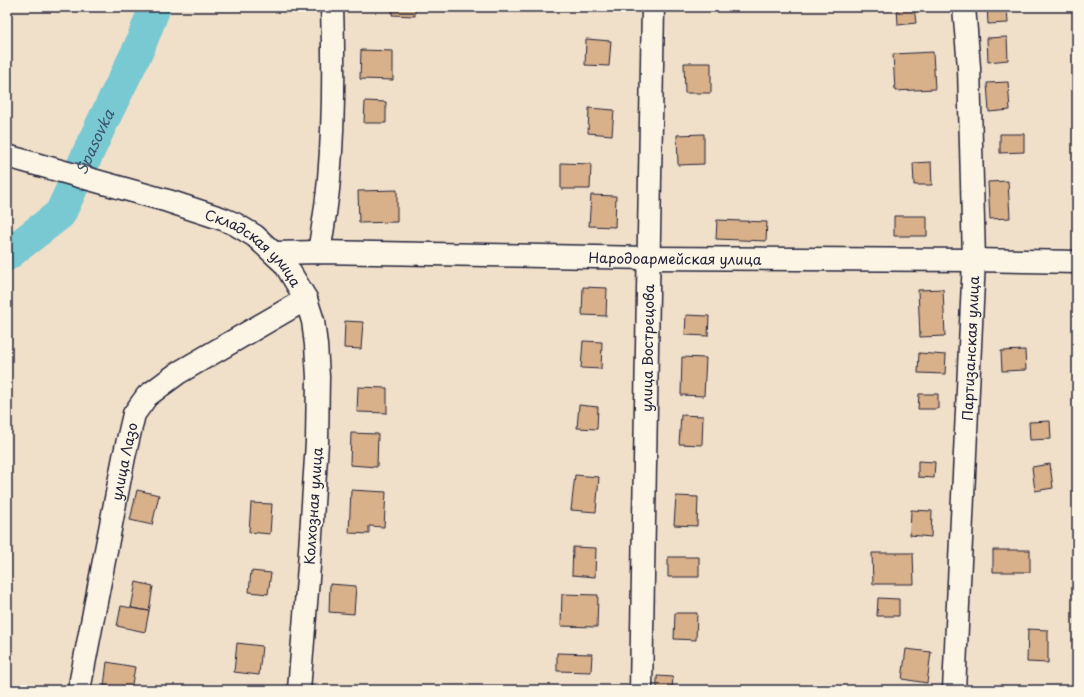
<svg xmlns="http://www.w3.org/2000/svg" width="1084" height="697" viewBox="0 0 1084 697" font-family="'Playpen Sans',sans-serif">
<rect width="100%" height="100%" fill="#f1e0c9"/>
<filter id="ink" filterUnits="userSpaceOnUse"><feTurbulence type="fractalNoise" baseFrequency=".025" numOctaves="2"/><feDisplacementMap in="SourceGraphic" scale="8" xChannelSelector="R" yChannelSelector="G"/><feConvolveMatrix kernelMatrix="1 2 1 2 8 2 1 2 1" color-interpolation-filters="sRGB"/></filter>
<g filter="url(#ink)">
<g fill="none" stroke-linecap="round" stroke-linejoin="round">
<!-- river -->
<path stroke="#79c9d3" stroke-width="32" id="s1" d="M7 255 60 214 101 125 139 48 155 7"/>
</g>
<!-- building -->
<path fill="#d8b089" stroke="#22223b" d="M392 7H415V16L392 15Z
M897 7H914L916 23 898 25Z
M987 7H1007L1008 23 988 24Z
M1007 37 1008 60 988 62 987 38Z
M586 39 611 41 609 66 585 65Z
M361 50 393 51V80L360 79Z
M933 52 935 89 895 91 893 54Z
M684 63H711V93H685Z
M1008 82 1010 110 989 112 987 83Z
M365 101 386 102V123H364Z
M589 108 614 110 612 135 588 133Z
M704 134V164L678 165 677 135Z
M1000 134H1024V152L1000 153Z
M931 162 932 185H914L913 163Z
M561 163 591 164 590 189H561Z
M1008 181 1010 218 990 219 988 182Z
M397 190V222L359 223 358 191Z
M591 195 616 196 615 227 589 226Z
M894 216H927V236H894Z
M717 220 767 222 766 241 716 239Z
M583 287 607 288 606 316 582 315Z
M943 289 945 336 920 337 918 290Z
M686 315 709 316 708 336 685 335Z
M345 321 363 322 361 349 344 348Z
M583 341 602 342 601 369 581 368Z
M1025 350 1026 370 1002 371 1001 351Z
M919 353 946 355 945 374 918 373Z
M682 357 706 358 704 396 681 395Z
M358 387 387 388V413L357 412Z
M919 394H938V409H918Z
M579 405 598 407 597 429 577 428Z
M681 415 703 416 702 445 679 444Z
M1050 421 1051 439 1030 440 1029 422Z
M351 433 378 434 377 467 350 465Z
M918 461 935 462 934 478 918 477Z
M1050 464 1053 488 1035 491 1032 467Z
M575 475 599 477 596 512 571 510Z
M137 490 159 495 152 525 130 520Z
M351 490 386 492 384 527 369 526V534L349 533Z
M676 496 698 497 697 526 674 525Z
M251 503 272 504 270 534 249 532Z
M911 510 932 511 931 537 910 535Z
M573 547 596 548 595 577 572 575Z
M993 550H1030V572H993Z
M872 553H913L914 584H873Z
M668 557H699V577H668Z
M251 571 271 573 268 594 249 592Z
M136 582 153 586 149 611 131 608Z
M330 584 356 586 354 614 329 612Z
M562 594 598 595 597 627 561 626Z
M878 598 899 599V616H877Z
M121 606 149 611 145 632 117 626Z
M675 613H697L696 640 674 639Z
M1028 629 1048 630V663L1027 662Z
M237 643 262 646 259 675 234 672Z
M906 649 931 652 927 683 902 679Z
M557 653 592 654 591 672 557 671Z
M107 662 135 667 131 690 104 686Z
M657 676 673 677 672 690H657Z"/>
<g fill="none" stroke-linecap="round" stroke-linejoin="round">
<defs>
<g id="minor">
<path id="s2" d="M7 156 168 201 223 219 235 224 255 236 285 264 306 299 313 321 316 345 318 377 317 442 309 566 299 690"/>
<path d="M319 252C323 228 327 203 329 179 334 122 334 64 332 7"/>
<path id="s3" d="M274 253 319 252 649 258 974 260 1077 262"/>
<path id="s4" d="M79 690 124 457 134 414 147 396 178 373 306 299"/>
<path id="s5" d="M641 690 653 7"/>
<path id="s6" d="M954 690 974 260 969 67 964 7"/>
</g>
</defs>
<!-- minor casing -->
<use href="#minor" stroke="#22223b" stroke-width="25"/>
<!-- minor -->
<use href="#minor" stroke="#fcf5e5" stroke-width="22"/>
</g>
</g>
<g text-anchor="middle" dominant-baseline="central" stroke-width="4" stroke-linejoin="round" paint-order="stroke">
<!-- street labels -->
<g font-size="14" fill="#22223b" stroke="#fcf5e5">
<text stroke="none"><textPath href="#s2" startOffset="267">Складская улица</textPath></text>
<text stroke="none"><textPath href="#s3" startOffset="401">Народоармейская улица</textPath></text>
<text stroke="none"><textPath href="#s6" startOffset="342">Партизанская улица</textPath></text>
<text stroke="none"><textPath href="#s5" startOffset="342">улица Вострецова</textPath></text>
<text stroke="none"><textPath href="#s4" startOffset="233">улица Лазо</textPath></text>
<text transform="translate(313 506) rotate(-86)">Колхозная улица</text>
</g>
<!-- water labels -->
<g font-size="15" font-style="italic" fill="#3c5469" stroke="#fcf5e5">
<text stroke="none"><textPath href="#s1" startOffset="147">Spasovka</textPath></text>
</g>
</g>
<!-- margin -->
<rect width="1084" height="697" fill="none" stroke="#fcf5e5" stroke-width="24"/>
<rect x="12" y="12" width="1060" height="673" fill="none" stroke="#22223b" stroke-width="1.5" filter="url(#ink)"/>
</svg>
